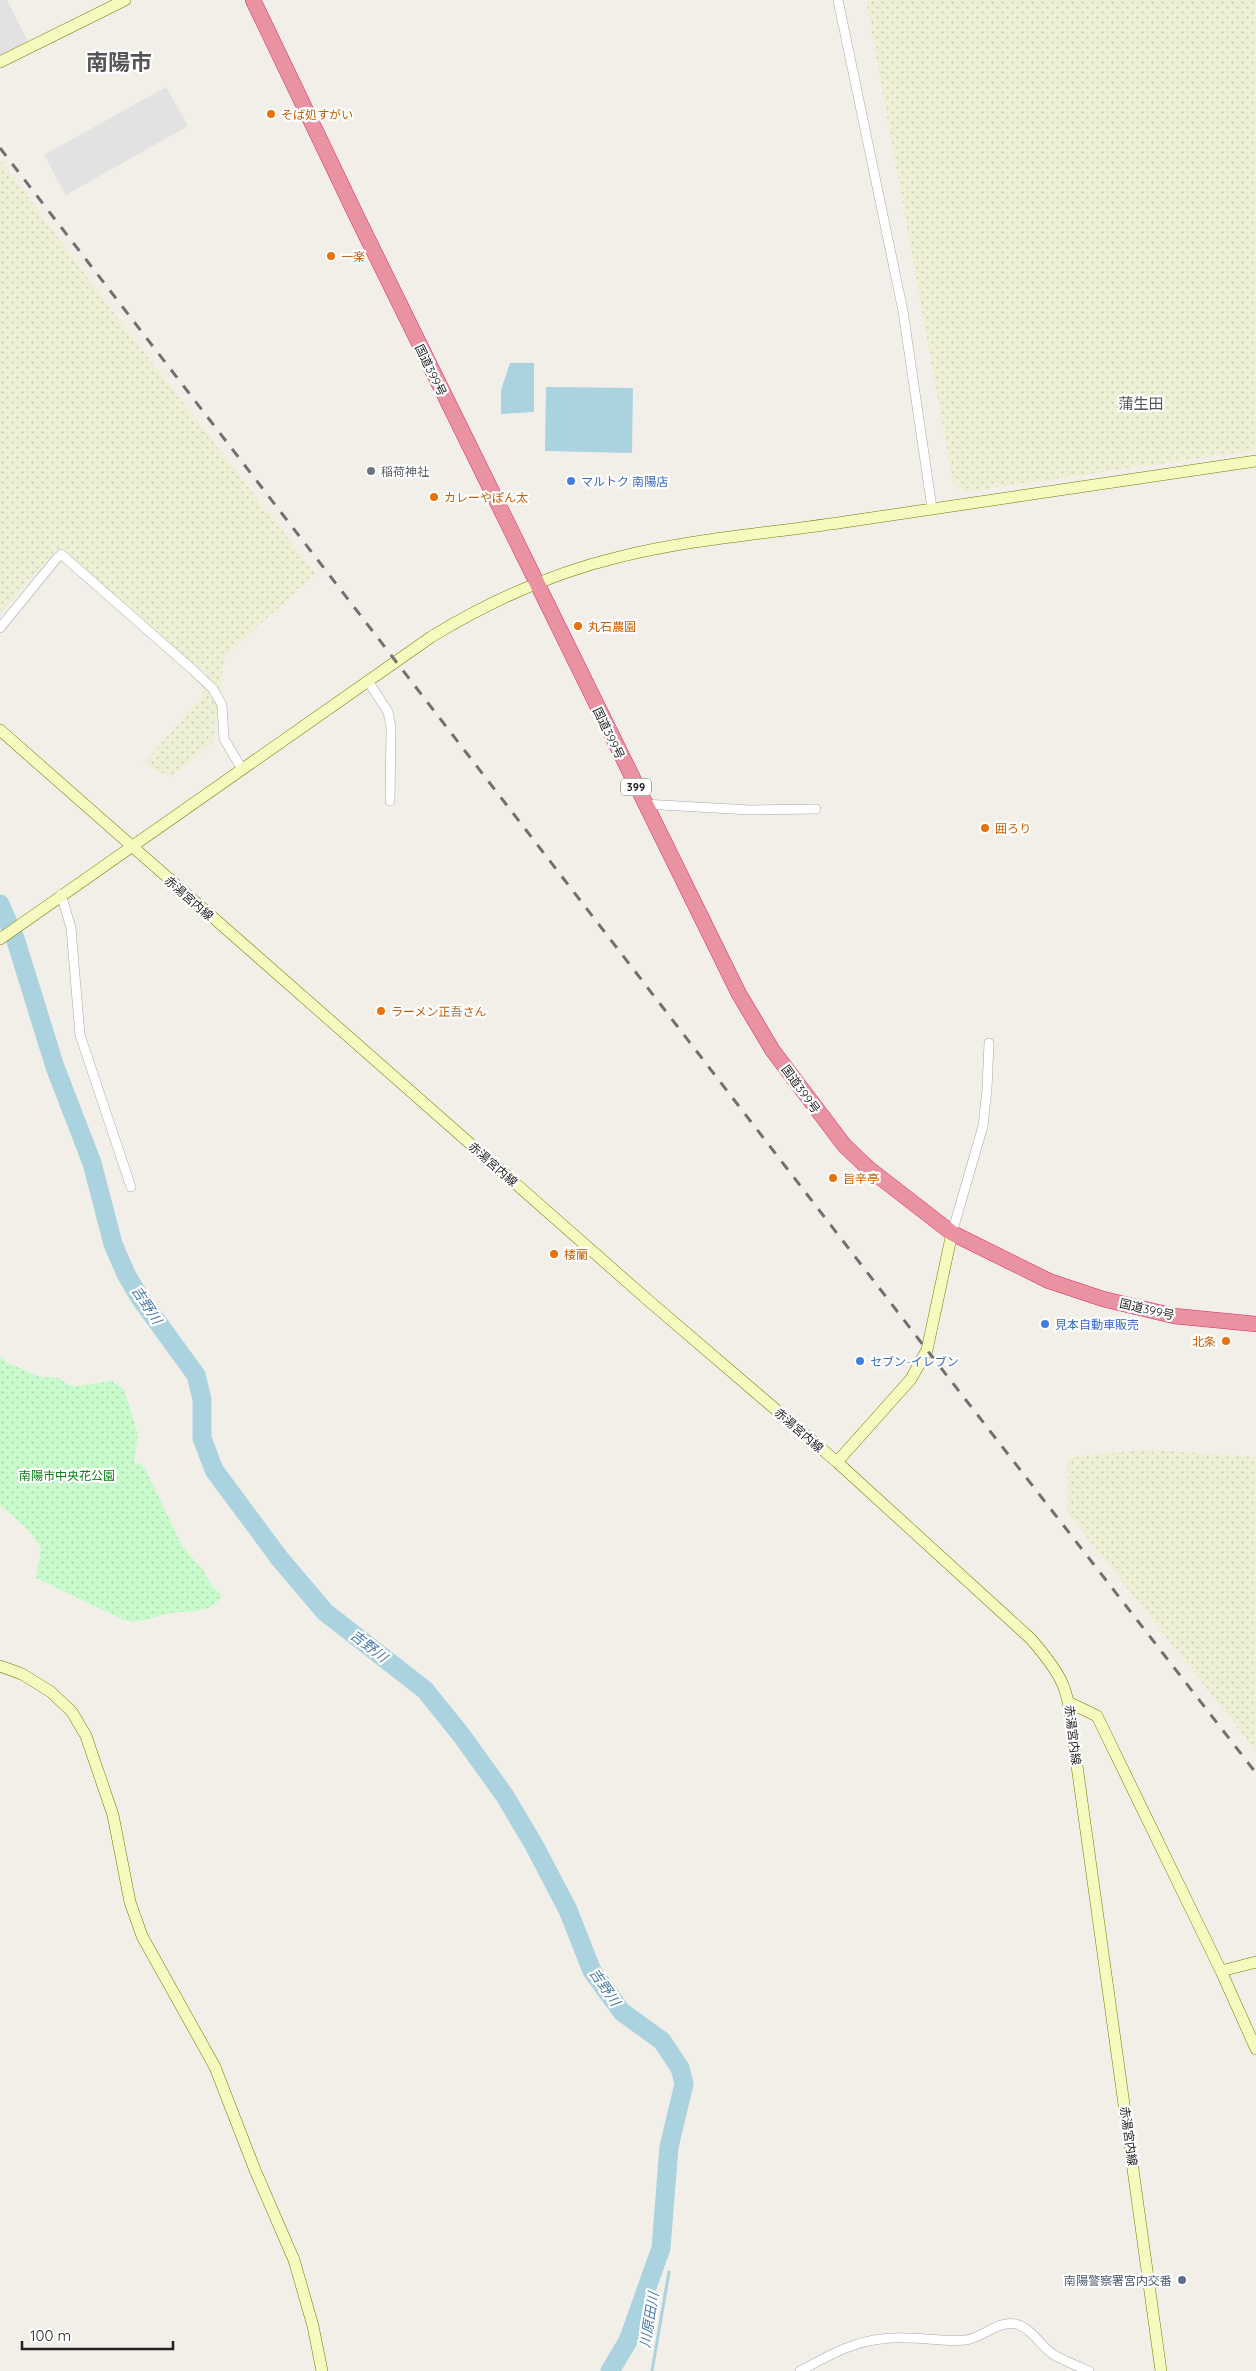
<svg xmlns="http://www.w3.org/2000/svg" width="1256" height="2371" viewBox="0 0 1256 2371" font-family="Quicksand,'Noto Sans JP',sans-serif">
<defs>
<pattern id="farmland-dots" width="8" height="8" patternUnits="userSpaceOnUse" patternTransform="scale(1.25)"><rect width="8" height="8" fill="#eef0d5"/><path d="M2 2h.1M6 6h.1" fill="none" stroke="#ccceb7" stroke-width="1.8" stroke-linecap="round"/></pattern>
<pattern id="park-dots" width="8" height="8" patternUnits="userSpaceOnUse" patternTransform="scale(1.25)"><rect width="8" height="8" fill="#c8facc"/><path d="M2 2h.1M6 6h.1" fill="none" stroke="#acd6af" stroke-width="1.8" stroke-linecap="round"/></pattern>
</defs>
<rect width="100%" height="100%" fill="#f2efe9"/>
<!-- farmland -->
<path fill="url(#farmland-dots)" d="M866 0H1256V450L964 492 953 483Z
M0 159 119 320 316 574 224 657 214 741 171 777 143 764 202 697 205 673 55 551 0 614Z
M1144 1449 1256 1457V1751L1068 1513V1458Z"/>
<!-- park -->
<path fill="url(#park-dots)" d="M0 1357 8 1363 40 1377 59 1378 67 1384 76 1386 112 1381 124 1389 138 1434 134 1463 141 1464 146 1471 183 1547 204 1571 210 1583 222 1596C209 1615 192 1610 172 1613 156 1615 144 1624 126 1621L36 1578 41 1548 31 1533 0 1505Z"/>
<!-- parking -->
<path fill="#e2e2e2" d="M0 0H7L28 42 0 56Z
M166 87 188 126 66 195 44 155Z"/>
<!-- water -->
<path fill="#aad3df" d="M510 363H534V412L501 414V390Z
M546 387 633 388 632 453 545 451Z"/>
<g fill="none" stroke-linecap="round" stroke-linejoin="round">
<!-- stream -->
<path stroke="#aad3df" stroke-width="3" d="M661 2248H662
M652 2371 669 2272"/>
<!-- river -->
<path stroke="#aad3df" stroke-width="19" d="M0 904 16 941 55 1067 92 1163 113 1244 126 1274 140 1298 196 1375 202 1399V1438L214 1470 280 1559 325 1612 425 1690 462 1736 505 1796 534 1845 568 1910 592 1971 622 2012 662 2041 680 2068 684 2084 669 2147 661 2248 628 2341 610 2371"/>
<defs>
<path id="street" d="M838 0 903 311 932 508
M61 554 193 670 213 689 222 705 224 739 242 769
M0 628 57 558
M368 681 388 712 391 727 390 801
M644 804 750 810 816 809
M61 894 71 928 80 1035 131 1187
M952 1233 983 1126 987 1089 989 1043
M800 2371C838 2350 864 2336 908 2338 927 2338 947 2342 966 2340 982 2338 998 2320 1016 2324 1033 2329 1040 2346 1054 2355 1065 2361 1077 2366 1089 2371"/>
<path id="secondary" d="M0 62 125 0
M0 730 649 1301 837 1462 1031 1639C1063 1676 1069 1689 1073 1737L1161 2371
M0 939 431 637C490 601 552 573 619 557 695 538 774 533 851 521 986 500 1121 480 1256 461
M837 1462 911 1379 927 1350 952 1233
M0 1666 22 1674 51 1692 72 1712 86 1736 113 1815 130 1902 142 1936 215 2067 255 2170 294 2260 313 2326 322 2371
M1070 1703 1097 1716 1221 1971 1256 2049
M1221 1971 1256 1962"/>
<path id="highway" d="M253 0 356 215 739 994 773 1051 844 1145 868 1168 952 1233 1049 1281 1103 1299 1174 1316 1256 1324"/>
</defs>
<!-- street casing -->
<use href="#street" stroke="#a9a9a9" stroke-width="10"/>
<!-- secondary casing -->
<use href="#secondary" stroke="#707d05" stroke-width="12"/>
<!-- highway casing -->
<use href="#highway" stroke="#dc2a67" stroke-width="16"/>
<!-- street -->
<use href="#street" stroke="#fff" stroke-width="9"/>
<!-- secondary -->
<use href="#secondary" stroke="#f7fabf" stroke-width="11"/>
<!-- highway -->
<use href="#highway" stroke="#e892a2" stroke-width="15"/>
<!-- rail -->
<path stroke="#707070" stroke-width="3" stroke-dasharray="10 10" stroke-linecap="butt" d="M0 148 927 1350 1256 1773"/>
</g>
<!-- markers -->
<g fill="#e8710a" stroke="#fff" stroke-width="2">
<circle cx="271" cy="114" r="5"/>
<circle cx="331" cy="256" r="5"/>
<circle cx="434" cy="497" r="5"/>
<circle cx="578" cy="626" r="5"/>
<circle cx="985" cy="828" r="5"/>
<circle cx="381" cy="1011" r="5"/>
<circle cx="833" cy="1178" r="5"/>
<circle cx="554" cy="1254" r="5"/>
<circle cx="1226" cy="1341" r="5"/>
</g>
<circle fill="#6b7280" stroke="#fff" stroke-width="2" cx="371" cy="471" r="5"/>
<g fill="#3f7fe0" stroke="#fff" stroke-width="2">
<circle cx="571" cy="481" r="5"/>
<circle cx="1045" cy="1324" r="5"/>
<circle cx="860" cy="1361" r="5"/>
</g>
<circle fill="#5c6f8a" stroke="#fff" stroke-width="2" cx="1182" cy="2280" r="5"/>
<g text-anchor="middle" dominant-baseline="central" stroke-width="4.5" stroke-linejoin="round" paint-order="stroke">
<!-- shield labels -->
<rect fill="#fff" stroke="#646464" stroke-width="1" x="621" y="778.5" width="30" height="17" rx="4"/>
<g font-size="11" font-weight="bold" fill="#222">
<text x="636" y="787">399</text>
</g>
<!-- food labels -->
<g font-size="12" fill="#c56008" stroke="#fff" text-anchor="start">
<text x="281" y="114">そば処すがい</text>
<text x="341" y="256">一楽</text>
<text x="444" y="497">カレーやぽん太</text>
<text x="588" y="626">丸石農園</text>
<text x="995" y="828">囲ろり</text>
<text x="391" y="1011">ラーメン正吾さん</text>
<text x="843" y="1178">旨辛亭</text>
<text x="564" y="1254">楼蘭</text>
<text x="1216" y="1341" text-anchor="end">北条</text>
</g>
<!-- street labels -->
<g font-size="12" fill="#222" stroke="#fff">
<text transform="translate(431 370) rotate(64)">国道399号</text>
<text transform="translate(609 733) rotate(64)">国道399号</text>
<text transform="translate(189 898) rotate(41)">赤湯宮内線</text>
<text transform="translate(801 1089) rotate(54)">国道399号</text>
<text transform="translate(493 1164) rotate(41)">赤湯宮内線</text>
<text transform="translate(1147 1309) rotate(13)">国道399号</text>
<text transform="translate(799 1430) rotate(41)">赤湯宮内線</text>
<text transform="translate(1073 1735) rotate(83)">赤湯宮内線</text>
<text transform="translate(1129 2136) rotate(82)">赤湯宮内線</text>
</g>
<!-- worship labels -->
<g font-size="12" fill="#5b616d" stroke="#fff" text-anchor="start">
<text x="381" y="471">稲荷神社</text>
</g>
<!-- shop labels -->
<g font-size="12" fill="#366cbe" stroke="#fff" text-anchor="start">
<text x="581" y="481">マルトク 南陽店</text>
<text x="1055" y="1324">見本自動車販売</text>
<text x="870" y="1361">セブン-イレブン</text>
</g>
<!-- park labels -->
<g font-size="12" fill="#0c8416" stroke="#fff">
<text x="67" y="1475">南陽市中央花公園</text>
</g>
<!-- service labels -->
<g font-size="12" fill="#4e5e75" stroke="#fff" text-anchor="end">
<text x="1172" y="2280">南陽警察署宮内交番</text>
</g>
<!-- water labels -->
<g font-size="14" font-style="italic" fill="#4a7aab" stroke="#fff">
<text transform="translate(147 1305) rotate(57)">吉野川</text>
<text transform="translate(369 1646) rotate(38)">吉野川</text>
<text transform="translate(605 1987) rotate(56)">吉野川</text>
<text transform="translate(649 2320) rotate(-81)">川原田川</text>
</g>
<!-- quarter labels -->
<g font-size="15" fill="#555" stroke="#fff">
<text x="1141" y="403">蒲生田</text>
</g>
<!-- town labels -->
<g font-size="22" font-weight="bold" fill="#555" stroke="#fff">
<text x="119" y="62">南陽市</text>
</g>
</g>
<!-- scale -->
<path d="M22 2341v8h151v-8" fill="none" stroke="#222222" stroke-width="2.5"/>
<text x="30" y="2341" font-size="15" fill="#222222" stroke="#ffffff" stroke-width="4" paint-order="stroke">100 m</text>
</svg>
